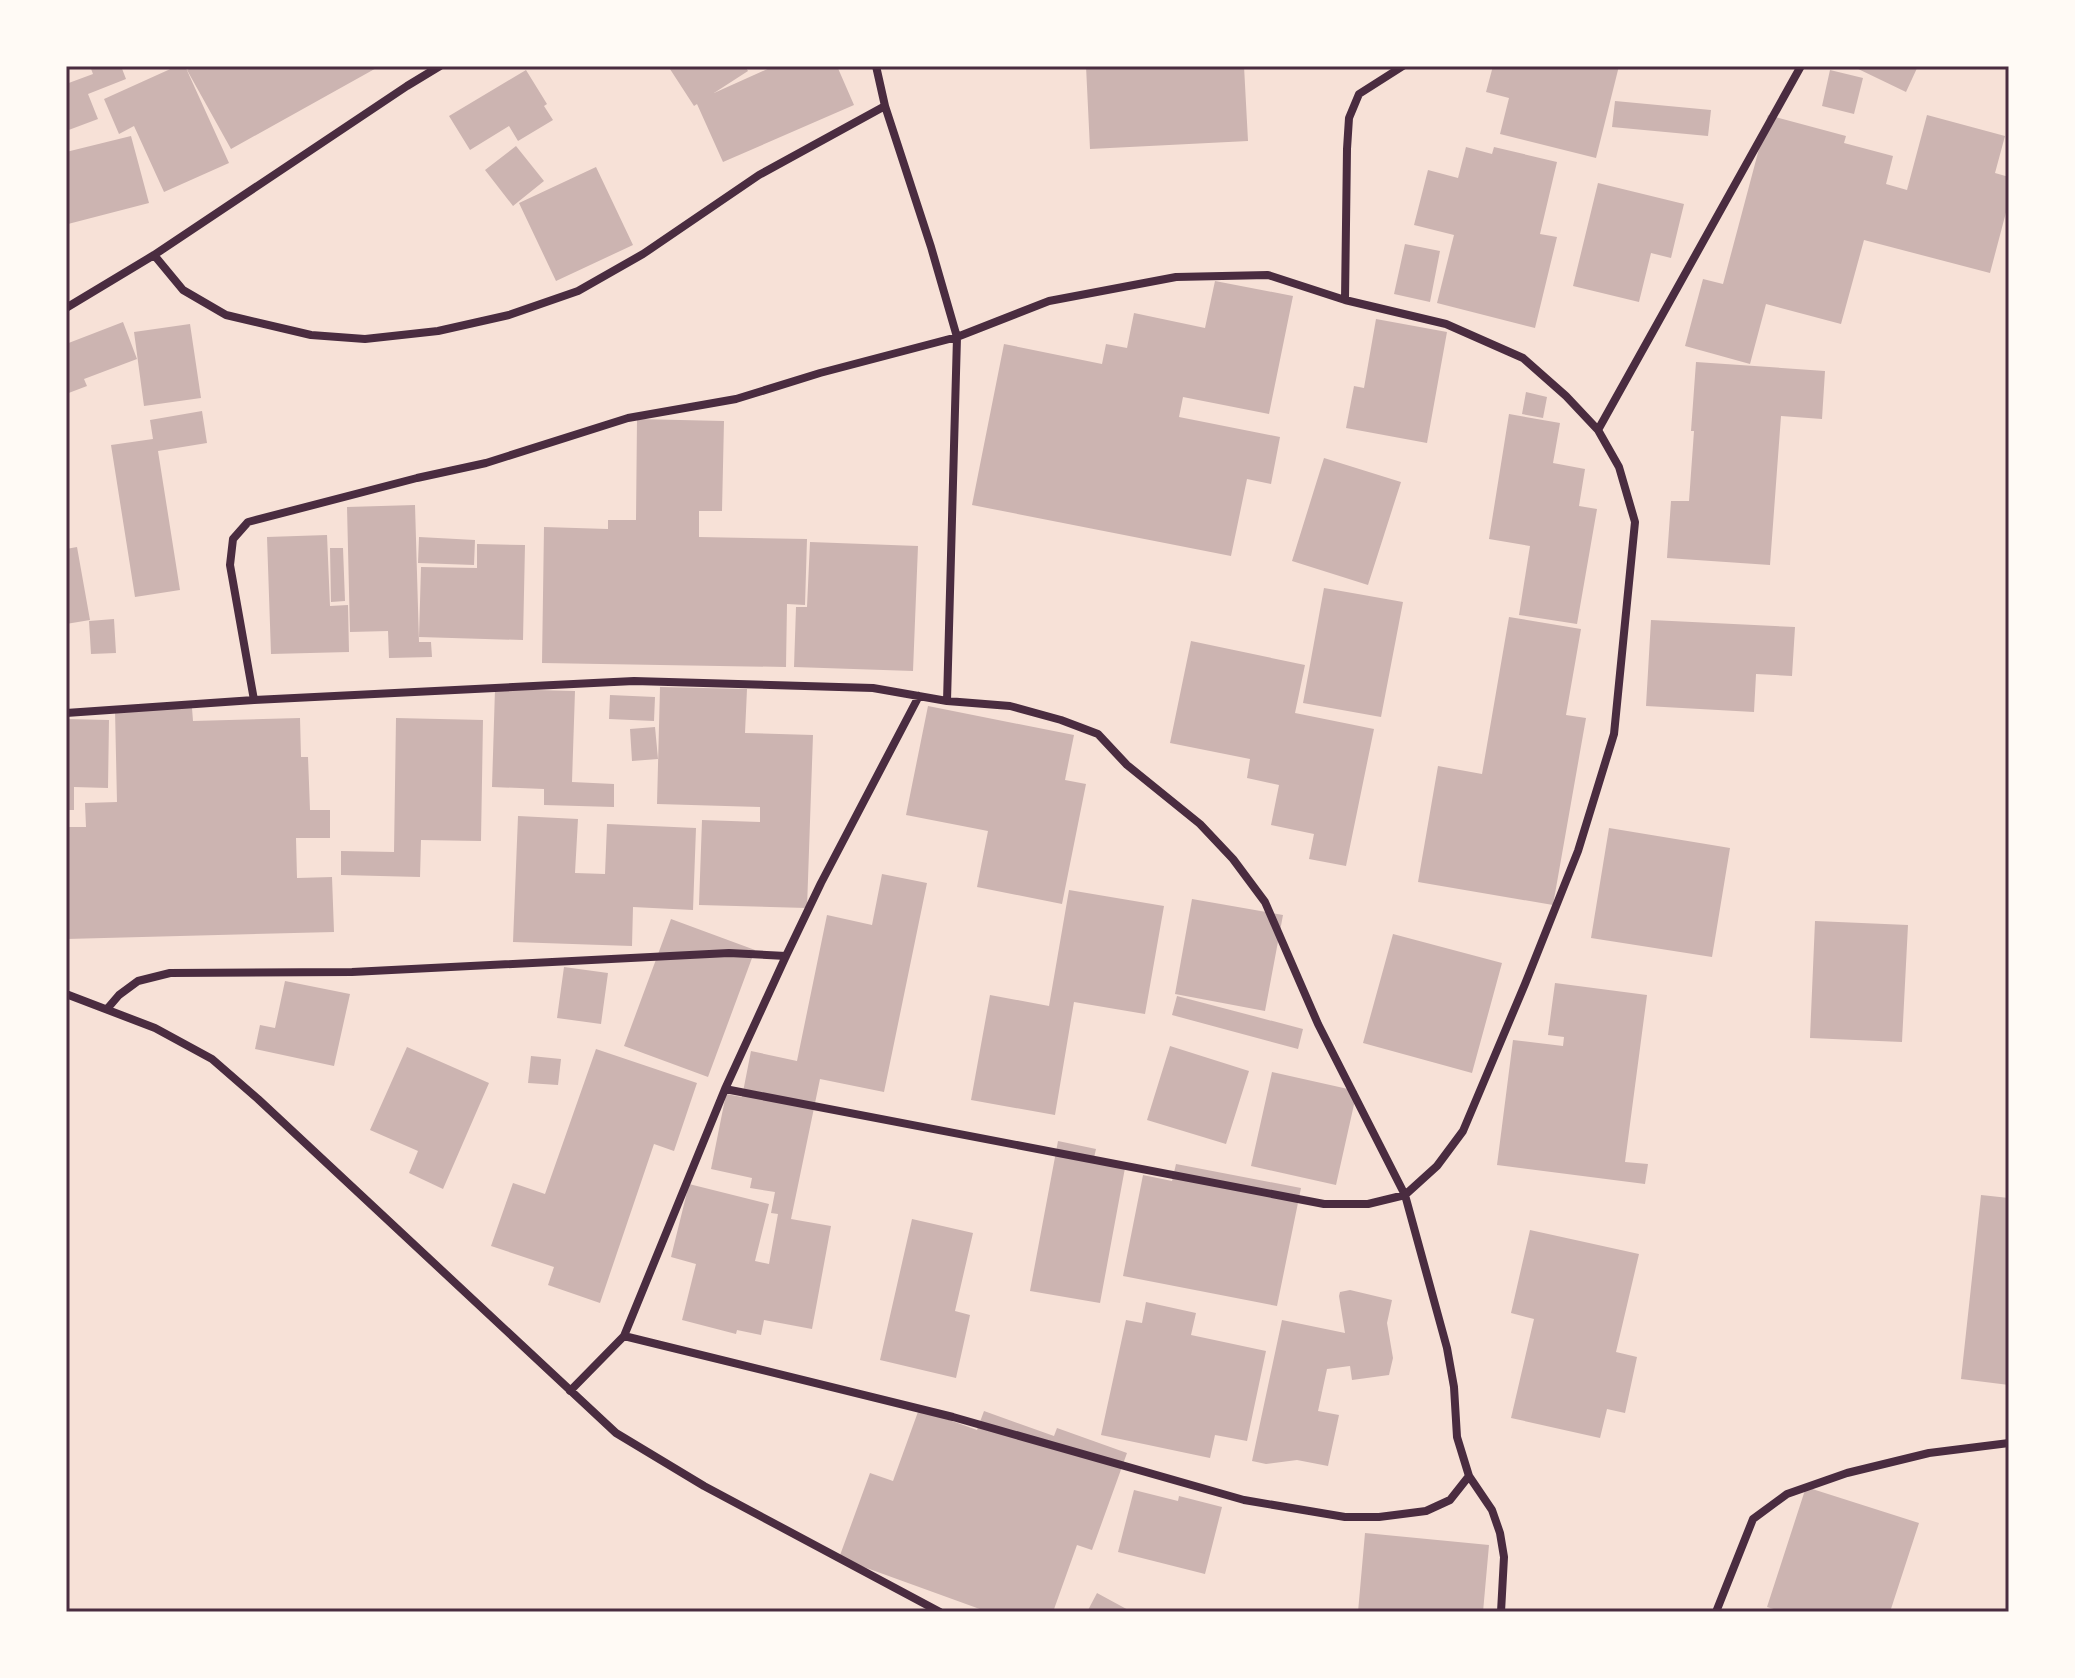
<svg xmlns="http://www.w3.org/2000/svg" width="2075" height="1678" viewBox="0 0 2075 1678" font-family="'Titillium Web',sans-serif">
<rect width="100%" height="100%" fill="#f7e1d7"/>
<!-- building -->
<path fill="#ccb4b1" d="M90 66H121L126 79 88 94 98 119 66 131V84L93 74Z
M177 66H185L229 163 164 192 134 126 119 134 104 99Z
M195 66H380L231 149 187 70Z
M668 66H745L748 71 714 93 774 66H837L854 105 723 162 697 104 694 106Z
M1086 66H1244L1248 141 1090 149Z
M1493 66H1619L1596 158 1500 134 1509 98 1486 92Z
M1852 66H1918L1906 92Z
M526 70 547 104 544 106 553 120 518 141 509 126 470 150 449 116Z
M1830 70 1863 78 1854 114 1822 106Z
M1615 101 1711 110 1708 136 1612 127Z
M1768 115 1846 136 1844 143 1893 156 1886 184 1907 190 1927 115 2005 136 1995 173 2009 177V201L1990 273 1864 240 1841 324 1766 304 1750 364 1685 346 1703 279 1723 284Z
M131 136 149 203 68 224 66 152Z
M516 146 544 181 513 206 485 170Z
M1466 147 1492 154 1494 147 1557 162 1540 234 1557 237 1535 328 1437 303 1454 235 1414 225 1428 170 1458 178Z
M596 167 633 245 556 281 519 203Z
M1598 183 1684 204 1671 258 1651 253 1639 302 1573 286Z
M1405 244 1440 251 1430 302 1394 294Z
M1215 281 1293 296 1269 414 1183 397 1179 417 1280 437 1271 484 1247 479 1231 556 972 505 1004 344 1102 364 1106 344 1127 348 1134 313 1205 328Z
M1376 319 1447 332 1427 443 1346 428 1354 386 1364 388Z
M123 322 137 359 84 379 87 386 66 394V344Z
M190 324 201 398 144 406 134 332Z
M1696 362 1825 371 1822 419 1781 416 1770 565 1667 558 1671 501H1689L1694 431H1691Z
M1526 392 1547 397 1543 418 1522 414Z
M202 411 207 443 158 451 180 590 135 597 111 445 153 439 150 420Z
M1509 414 1560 423 1553 463 1585 469 1579 506 1597 509 1577 624 1519 615 1530 546 1489 539Z
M637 419 724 421 722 511H699V537L807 539 805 605 787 604 786 667 542 663 544 527 608 529V520H636Z
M1324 458 1401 482 1368 585 1292 561Z
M415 505 419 642H431L432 657 389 658 388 631 350 632 347 507Z
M327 535 330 606 348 605 349 652 271 654 267 537Z
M419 537 475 540 474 565 418 563Z
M810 542 918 546 913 671 794 667 796 607H807Z
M477 544 525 545 523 640 419 637 421 567 477 568Z
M77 547 90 620 66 624V549Z
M330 548H343L345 601 331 602Z
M1324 588 1403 602 1381 717 1303 703Z
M1509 617 1581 629 1566 715 1586 718 1553 905 1418 882 1438 766 1482 774Z
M114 619 116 653 91 654 89 621Z
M1651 620 1795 627 1792 676 1756 674 1754 712 1646 706Z
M1191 641 1305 665 1295 713 1374 729 1346 866 1309 859 1314 834 1271 825 1279 785 1247 778 1250 759 1170 743Z
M660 687 747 689 745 733 813 735 807 908 699 905 702 820 760 822V807L657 804Z
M495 689 575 691 572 782 614 784V807L544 805V789L492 787Z
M610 695 655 697 654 721 609 719Z
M928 706 1074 735 1065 780 1086 784 1062 904 977 887 988 831 906 815Z
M192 708 193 721 300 718 301 757H308L310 810H330V838H296L297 878 332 877 334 932 66 939V827H86L85 803 117 802 115 710Z
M396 718 483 720 481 841 421 840 420 877 341 875V851L394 852Z
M66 719 109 720 108 788 74 787V810H66Z
M655 727 658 759 632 761 630 729Z
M518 816 578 819 575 873 605 874 607 824 696 828 693 910 633 907 632 946 513 942Z
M1609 828 1730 848 1712 957 1591 938Z
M882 874 927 883 884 1092 820 1079 791 1219 831 1226 812 1329 764 1320 761 1335 737 1330 736 1334 682 1320 696 1264 671 1257 689 1184 769 1204 755 1261 769 1264 778 1214 771 1213 775 1192 750 1188 752 1178 711 1169 726 1094 742 1097 751 1051 797 1061 827 915 872 925Z
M1069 890 1164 906 1145 1014 1074 1002 1055 1115 971 1100 990 995 1049 1006Z
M1192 899 1283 915 1265 1011 1175 994Z
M671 919 755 950 708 1077 624 1046Z
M1815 921 1908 925 1902 1042 1810 1038Z
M1393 934 1502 963 1472 1073 1363 1043Z
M564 967 608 973 601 1024 557 1018Z
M285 981 350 994 334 1066 255 1049 260 1025 275 1028Z
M1555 983 1647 995 1625 1162 1648 1164 1645 1184 1497 1165 1513 1040 1563 1046 1564 1037 1548 1035Z
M1177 996 1303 1029 1298 1049 1172 1015Z
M1170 1046 1249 1071 1226 1144 1147 1120Z
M407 1047 489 1083 443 1189 409 1173 418 1151 370 1130Z
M596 1049 697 1083 674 1151 654 1144 600 1303 548 1285 554 1267 491 1246 513 1183 545 1194Z
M531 1056 561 1059 558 1085 528 1083Z
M1272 1072 1357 1091 1336 1185 1251 1166Z
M1058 1141 1096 1149 1093 1162 1125 1168 1100 1303 1030 1291Z
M1176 1164 1301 1188 1277 1306 1123 1276 1143 1175 1172 1181Z
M1981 1195 2009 1198V1385L1961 1379Z
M912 1219 973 1233 955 1311 970 1315 956 1378 880 1360Z
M1530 1230 1639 1254 1616 1352 1637 1357 1625 1413 1607 1409 1600 1438 1511 1418 1534 1319 1511 1313Z
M1350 1290 1392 1300 1387 1323 1393 1358 1389 1375 1352 1380 1350 1366 1327 1369 1318 1411 1339 1415 1328 1466 1297 1460 1266 1464 1252 1461 1282 1320 1345 1333 1339 1296 1340 1292Z
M1146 1302 1196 1313 1191 1335 1266 1351 1247 1441 1215 1435 1210 1458 1101 1435 1126 1320 1142 1323Z
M919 1409 977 1430 984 1411 1054 1436 1057 1428 1127 1453 1092 1550 1077 1545 1053 1612H988L839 1558 870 1473 893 1481Z
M1806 1487 1919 1523 1890 1612H1777V1610L1767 1607Z
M1134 1490 1178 1501 1179 1496 1222 1507 1205 1574 1118 1552Z
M1365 1533 1489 1545 1483 1612H1358Z
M1097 1593 1132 1612H1087Z"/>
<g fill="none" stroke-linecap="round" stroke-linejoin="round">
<!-- minor -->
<path stroke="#4a2c40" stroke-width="8" d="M876 66 885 106 931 247 957 337 947 701
M154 255 183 290 226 315 311 335 365 339 438 331 509 315 578 291 643 254 759 175 885 106
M1345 300 1347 149 1349 118 1359 94 1403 66
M66 308 154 255 407 86 440 66
M1598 430 1801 66
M254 700 230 565 233 539 248 522 417 478 486 463 628 418 736 399 820 373 957 337 1049 301 1176 277 1268 275 1345 300 1446 324 1523 358 1566 396 1598 430 1619 467 1635 522 1614 734 1578 851 1525 984 1463 1131 1437 1166 1405 1195 1368 1204H1324L725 1089
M66 713 254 700 634 681 873 688 947 701 1010 706 1061 720 1098 734 1127 765 1200 824 1233 859 1265 902 1318 1024 1405 1195 1447 1348 1454 1387 1457 1437 1469 1476 1492 1510 1500 1533 1504 1557 1501 1612
M66 994 155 1028 212 1059 258 1099 616 1433 704 1486 940 1612
M107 1009 119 995 138 981 170 973 352 972 729 953 786 956
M624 1336 953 1417 1244 1500 1345 1517H1379L1426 1511 1450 1500 1469 1476
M570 1391 624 1336 725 1089 786 956 821 883 919 696
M1716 1612 1753 1519 1787 1494 1847 1473 1929 1453 2009 1443"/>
</g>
<!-- border -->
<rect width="2075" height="1678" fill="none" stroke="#fffaf5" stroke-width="136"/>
<rect x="68" y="68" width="1939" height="1542" fill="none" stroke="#4a2c40" stroke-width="3"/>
</svg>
